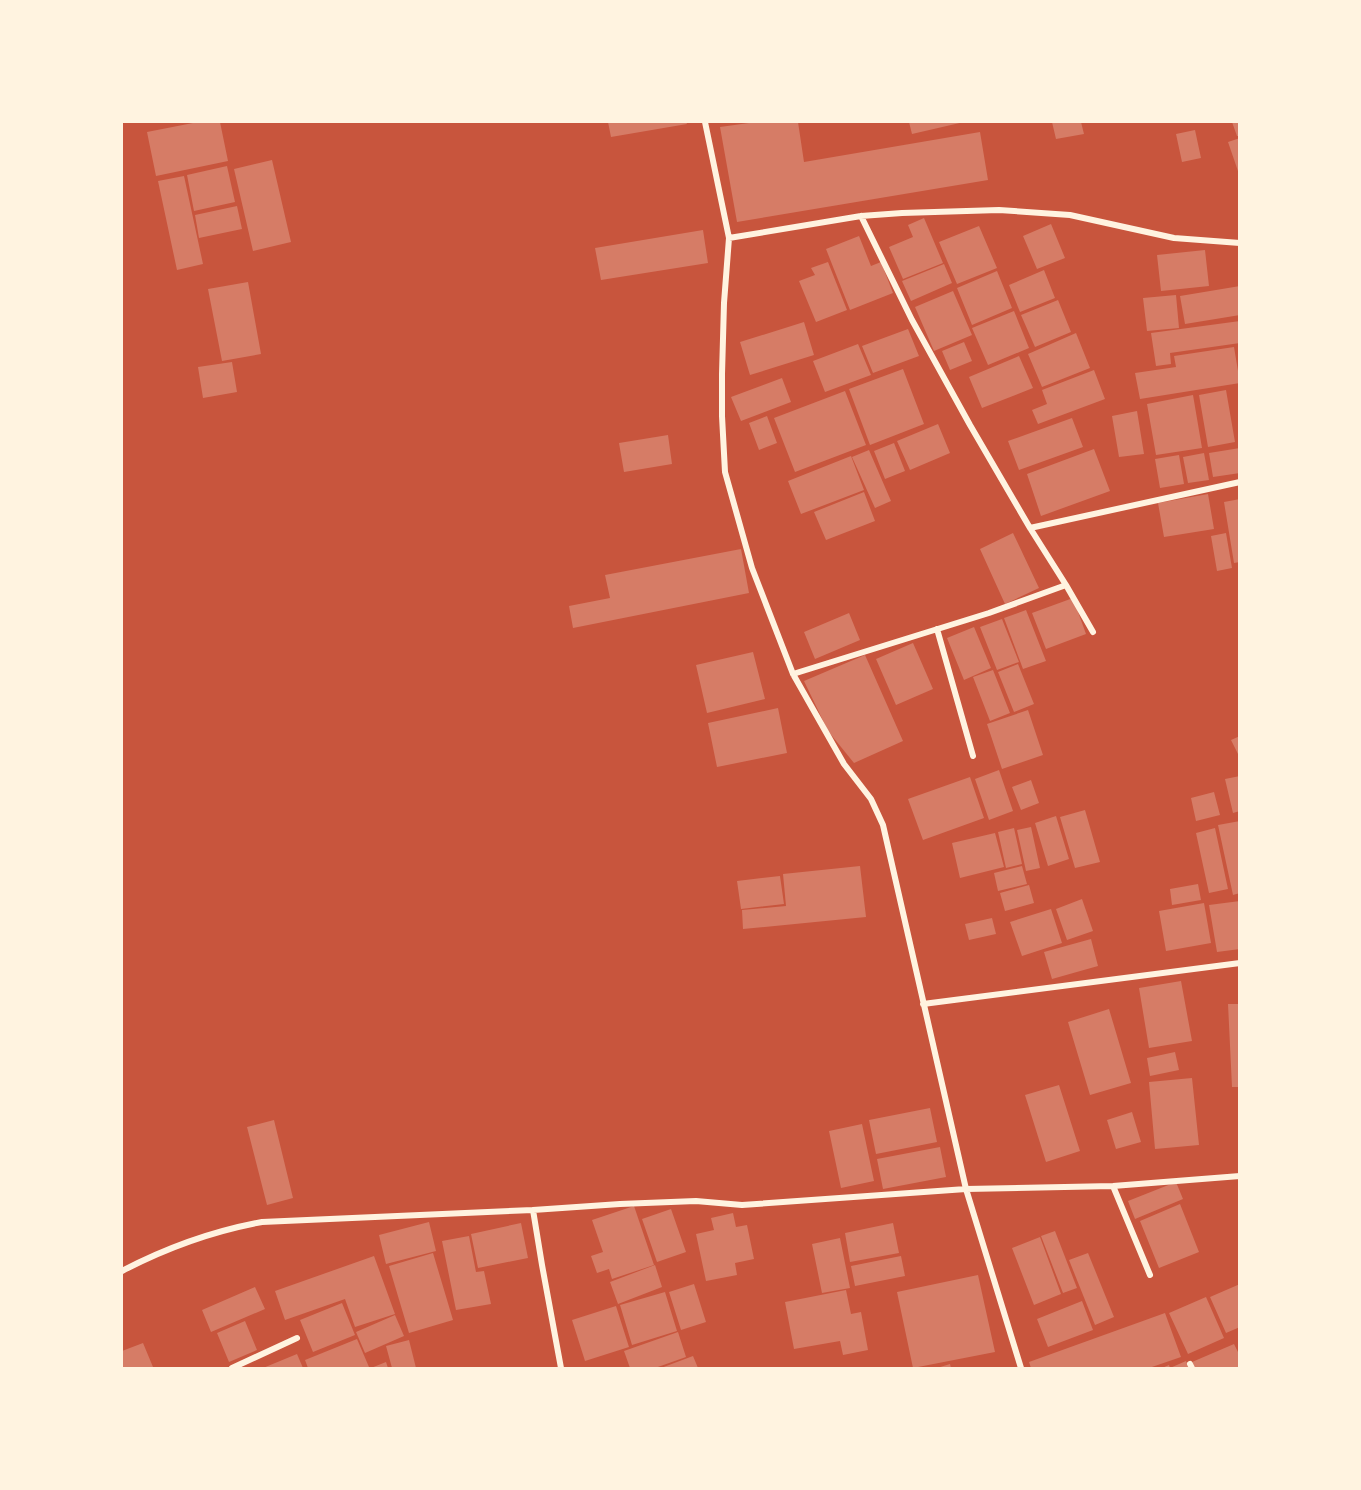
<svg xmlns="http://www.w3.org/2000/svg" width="1361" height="1490" viewBox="0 0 1361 1490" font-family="'Exo 2',sans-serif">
<rect width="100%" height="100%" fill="#c8553d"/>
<!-- building -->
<path fill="#d67c66" d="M198 122H220L228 161 156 176 147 132Z
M608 122H686L687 124 611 137Z
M756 122H798L804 162 980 132 988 180 737 222 720 127Z
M909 122H964L912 134Z
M1052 122H1081L1084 134 1056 139Z
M1232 122H1240V136H1237Z
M1195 130 1201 158 1182 162 1176 134Z
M1240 138V174H1239L1228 142Z
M272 160 291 242 253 251 234 169Z
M227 166 235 202 194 211 187 175Z
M184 176 203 264 177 270 158 181Z
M237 206 242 229 199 238 195 215Z
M924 218 943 263 903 279 889 247 913 237 908 225Z
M1051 224 1065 258 1037 269 1023 236Z
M979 226 997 268 957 284 939 242Z
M703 230 708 263 601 280 595 248Z
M859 236 871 266 881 262 893 293 850 310 826 249Z
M1205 250 1209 286 1161 291 1157 255Z
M828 262 847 310 816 322 799 281 815 275 811 268Z
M944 264 952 283 911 301 902 281Z
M1044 270 1055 298 1020 312 1009 285Z
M997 271 1012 308 972 325 957 288Z
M248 282 261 354 222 361 208 289Z
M1240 286V315L1185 324 1180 296Z
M953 291 972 335 934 351 915 307Z
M1176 295 1179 328 1147 331 1143 298Z
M1058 300 1071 332 1035 347 1021 315Z
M1014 311 1029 348 988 365 972 328Z
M1240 321V343L1170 353 1171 364 1156 366 1151 333Z
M804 322 814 355 750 375 740 342Z
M908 329 919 356 873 373 862 346Z
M1076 333 1090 368 1042 387 1028 354Z
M964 342 972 361 950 370 942 351Z
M858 344 871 375 825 392 813 361Z
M1234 347 1240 383 1140 399 1135 373 1176 367 1174 356Z
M1019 356 1033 388 982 408 969 377Z
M232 362 237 392 203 398 198 367Z
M903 369 924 424 870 445 849 389Z
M1094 370 1105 399 1038 424 1032 410 1047 404 1042 390Z
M782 378 791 402 741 421 731 397Z
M1226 390 1235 442 1208 447 1199 395Z
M845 391 866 445 795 472 774 418Z
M1193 395 1202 448 1156 455 1147 404Z
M1137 411 1144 454 1119 457 1112 416Z
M767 416 777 443 759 450 749 423Z
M1072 418 1083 447 1019 470 1008 441Z
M938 424 950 453 910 470 897 441Z
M668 435 672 464 624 472 619 443Z
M894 443 905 471 885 479 874 451Z
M1240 448V473L1213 477 1209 453Z
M1094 449 1110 491 1041 516 1027 474Z
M869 450 891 501 875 508 852 457Z
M1204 453 1209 480 1188 483 1183 457Z
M1179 455 1184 484 1160 488 1155 459Z
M851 456 864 490 801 514 788 481Z
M864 492 875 521 826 540 814 512Z
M1208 494 1214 529 1164 537 1158 503Z
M1240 499V562L1234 563 1224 502Z
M1013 533 1039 588 1005 604 980 549Z
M1226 533 1232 568 1217 571 1211 536Z
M741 549 749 593 573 628 569 606 610 598 605 575Z
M1073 598 1086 634 1046 649 1032 613Z
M1026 610 1046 661 1023 669 1004 618Z
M849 613 860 640 815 659 804 632Z
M1002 619 1019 662 997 670 980 627Z
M974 627 991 668 964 680 947 638Z
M913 643 933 689 896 705 876 659Z
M753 652 765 699 707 713 696 665Z
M865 655 903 741 854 763 828 731 804 681Z
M1018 664 1034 704 1014 712 998 672Z
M993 670 1010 713 990 721 973 677Z
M778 708 787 753 717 767 708 723Z
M1028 710 1043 755 1002 769 987 724Z
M1240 736V758L1231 740Z
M999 770 1013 811 989 820 975 779Z
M1240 776V811L1233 813 1225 779Z
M970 777 984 818 923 840 908 799Z
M1031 780 1039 803 1021 810 1012 787Z
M1214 792 1220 815 1196 821 1191 798Z
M1085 810 1100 862 1075 868 1060 817Z
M1056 816 1069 859 1048 866 1035 823Z
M1240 821V893L1233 895 1218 825Z
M1031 827 1040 868 1026 871 1017 830Z
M1014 828 1022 864 1006 868 998 832Z
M1215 828 1228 889 1209 893 1196 833Z
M995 833 1004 867 960 878 952 843Z
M860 866 866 917 743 929 742 910 786 906 783 874Z
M1022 866 1027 884 998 891 994 873Z
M780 876 784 904 741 909 737 881Z
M1198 884 1201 900 1172 905 1170 889Z
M1029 885 1034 903 1005 911 1000 893Z
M1082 899 1093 931 1067 940 1056 909Z
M1240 901V949L1217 952 1209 905Z
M1204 903 1211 943 1166 951 1159 911Z
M1051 909 1062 943 1022 956 1010 922Z
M992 918 996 934 969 940 965 924Z
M1091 939 1098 966 1052 979 1044 952Z
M1181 981 1192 1041 1149 1048 1139 988Z
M1228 1004H1240V1087H1232Z
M1109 1009 1131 1083 1090 1095 1068 1022Z
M1175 1052 1179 1070 1150 1076 1147 1058Z
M1192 1078 1199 1145 1155 1149 1149 1082Z
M1059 1085 1080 1151 1046 1162 1025 1095Z
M930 1108 937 1142 876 1154 869 1120Z
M1132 1112 1141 1142 1116 1149 1107 1120Z
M274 1120 293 1198 267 1205 247 1127Z
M862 1124 874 1181 841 1188 829 1131Z
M940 1147 946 1177 883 1189 877 1159Z
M1176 1182 1183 1199 1135 1219 1128 1201Z
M1180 1204 1199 1252 1159 1268 1140 1221Z
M634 1206 654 1265 612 1279 609 1269 597 1273 591 1256 603 1252 592 1220Z
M671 1209 686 1252 657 1262 642 1219Z
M733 1213 736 1227 747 1225 754 1259 735 1263 737 1275 706 1281 696 1234 714 1230 711 1218Z
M429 1222 436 1251 386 1264 379 1235Z
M521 1223 528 1258 478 1268 471 1234Z
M893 1223 899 1253 850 1262 845 1233Z
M1055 1231 1077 1288 1063 1293 1041 1236Z
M469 1236 476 1272 484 1271 491 1304 456 1310 442 1241Z
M1040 1237 1061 1294 1034 1305 1012 1248Z
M840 1238 850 1288 822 1293 812 1244Z
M433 1253 453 1320 409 1333 389 1266Z
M1088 1253 1114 1317 1095 1325 1069 1260Z
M374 1256 395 1314 355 1327 345 1299 285 1320 275 1291Z
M901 1256 905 1276 855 1286 851 1266Z
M655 1265 662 1287 618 1304 610 1282Z
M978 1275 995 1352 913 1368 897 1292Z
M694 1284 706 1322 681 1330 669 1292Z
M1240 1284V1327L1226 1333 1210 1297Z
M255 1287 265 1309 211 1332 202 1310Z
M846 1290 851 1314 861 1312 868 1350 843 1355 840 1341 794 1349 785 1302Z
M665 1292 677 1331 632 1345 620 1305Z
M1206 1297 1224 1338 1188 1354 1169 1313Z
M1082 1301 1093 1330 1048 1347 1037 1319Z
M342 1303 355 1335 313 1352 300 1320Z
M616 1306 629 1347 585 1361 572 1320Z
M1165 1313 1181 1357 1149 1368H1031L1029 1362Z
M395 1315 404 1336 365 1353 356 1332Z
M245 1321 257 1350 229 1362 217 1333Z
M678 1332 686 1357 655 1368H630L624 1351Z
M357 1339 369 1367 366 1368H308L305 1360Z
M409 1340 416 1368H392L386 1346Z
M143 1343 153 1367 149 1368H122V1351Z
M1234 1344 1240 1356V1368H1195L1192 1362Z
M297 1354 303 1368H263Z
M693 1356 698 1368H661Z
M1186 1361 1189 1368H1162L1169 1365 1170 1368Z
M386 1362 388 1368H371Z
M950 1364 951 1368H937Z"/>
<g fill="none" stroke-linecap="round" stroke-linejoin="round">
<!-- minor -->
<path stroke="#fff3e0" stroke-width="6" d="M705 122 729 238 724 303 722 374V416L725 472 752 568 793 674 844 764 871 799 883 825 966 1189 1021 1368
M861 216 912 320 970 425 1030 528 1066 585 1093 632
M729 238 861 216 902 213 999 210 1070 215 1174 238 1240 243
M1030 528 1240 482
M937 629 973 756
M793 674 989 613 1066 585
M923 1004 1240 963
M1113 1186 1150 1275
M533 1210 542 1265 561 1368
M122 1271C166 1248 213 1231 262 1222L533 1210 620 1204 696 1201 742 1205 966 1189 1113 1186 1240 1176
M1190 1364 1192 1368
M232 1368 297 1338"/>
</g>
<!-- border -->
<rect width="1361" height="1490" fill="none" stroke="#fff3e0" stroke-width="246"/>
</svg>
